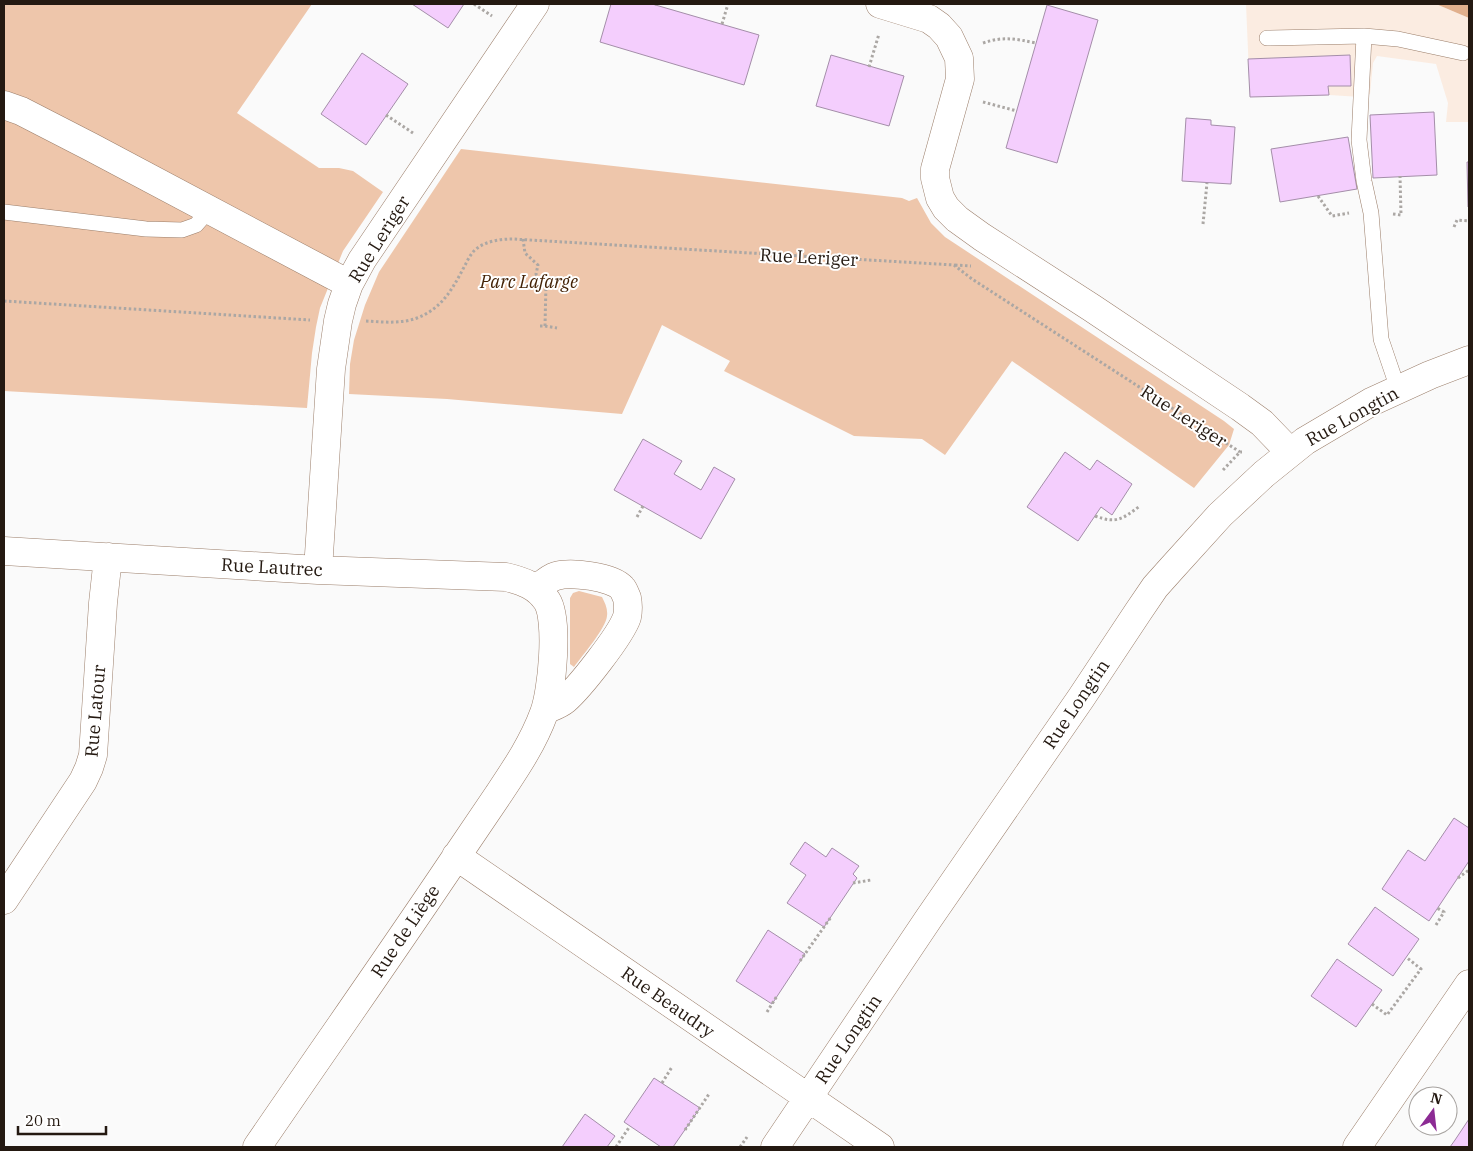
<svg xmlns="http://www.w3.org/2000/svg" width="1473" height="1151" viewBox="0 0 1473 1151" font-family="'IBM Plex Serif',serif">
<rect width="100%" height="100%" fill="#fafafa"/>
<!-- built -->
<path fill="#fbece1" d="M1246 4H1436L1469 18V122H1446L1448 103 1436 64 1377 56 1373 63 1370 94 1361 97 1329 95 1250 97Z"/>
<!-- green -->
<path fill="#eec6ab" d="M4 4H312L237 113 319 168H339L353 171 383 192 343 251 320 308 316 327 312 353 307 408 4 391Z
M461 149 902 198 909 201 917 198 931 223 945 237 1224 421 1234 429 1229 445 1194 488 1012 361 945 455 922 439 854 436 724 371 730 361 662 325 622 414 447 399 349 394 350 364 354 340 365 305 379 272Z
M579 591 602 597C605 603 608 609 607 616 606 628 582 656 574 667L570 664V598L573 593Z"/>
<!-- forest -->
<path fill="#e1b08d" d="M1436 4H1469V18Z"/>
<!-- building -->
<path fill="#f4cefd" stroke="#a48ea9" d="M412 4H464L448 28Z
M611 4H652L759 35 744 85 600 42Z
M1047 5 1098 20 1057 163 1006 148Z
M362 53 408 84 366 145 321 114Z
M831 55 904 76 889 126 816 106Z
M1350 55 1351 86H1328L1329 95 1250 97 1248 59Z
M1434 112 1437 175 1373 178 1370 115Z
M1186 118 1211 120V125L1235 127 1231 184 1182 181Z
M1348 137 1357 189 1280 202 1271 149Z
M1467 162H1469V207H1468Z
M643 439 682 461 674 474 701 490 714 467 735 479 701 539 614 490Z
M1065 452 1090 470 1097 460 1132 484 1112 515 1101 507 1078 541 1027 507Z
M1454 818 1469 828V861L1429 921 1382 889 1408 850 1425 861Z
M805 842 826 857 832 848 859 866 853 874 857 878 824 927 787 903 806 875 790 864Z
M1375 907 1419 939 1393 976 1348 944Z
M768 930 805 954 772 1004 736 981Z
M1337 959 1382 990 1356 1027 1311 996Z
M654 1078 700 1108 673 1147H661L624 1122Z
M585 1114 615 1136 607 1147H562Z
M1469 1119V1147H1450L1455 1140Z"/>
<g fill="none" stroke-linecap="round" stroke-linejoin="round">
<defs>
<path id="lane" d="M1364 36 1359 140 1364 181 1371 213 1373 238 1381 339 1398 389
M1267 38 1364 36 1398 39 1463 53
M4 212 146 229 182 230 196 225 210 209"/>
<path id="street" d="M880 4 929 19 939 26 949 37 959 58 960 79 935 169V178L940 198 946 208 957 219 982 237 1092 308 1240 407 1262 423 1290 452
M4 105 21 111 91 147 349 284
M4 551 318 570 506 577C523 581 537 586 547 601 559 620 552 692 544 713 533 743 516 768 498 795 483 817 468 839 454 860 389 957 322 1052 257 1147
M318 570 331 369 338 321 342 304 349 284 362 260 535 4
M537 589C543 584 549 578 556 576 570 572 612 576 622 588 624 590 626 596 627 598 628 603 628 612 627 617 621 635 580 687 565 700 559 705 552 707 545 710
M456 856 880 1147
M4 900 83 781 89 768 93 755 94 740 103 603 108 557
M775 1147 929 918 1081 698 1138 612 1155 587 1172 568 1220 515 1264 474 1305 441 1371 402 1430 375 1469 360
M1357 1147 1469 984"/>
</defs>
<!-- lane casing -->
<use href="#lane" stroke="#9b7e6a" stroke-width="16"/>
<!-- street casing -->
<use href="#street" stroke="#9b7e6a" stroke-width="29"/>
<!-- path -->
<path stroke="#aba7a4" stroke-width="3" stroke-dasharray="2.5 2.5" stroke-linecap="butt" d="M474 4 492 16
M655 5 656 4
M722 24 728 4
M983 43C1003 36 1016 39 1036 43
M869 67 879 34
M983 102 1017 111
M386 115 413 133
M1318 196 1332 216 1349 213
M1393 214 1401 215 1400 176
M1203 224 1207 183
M1454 227 1457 220 1469 221
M523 239 525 253 538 265 536 274 540 280 546 284 545 326H538
M955 265 971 266
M4 301 310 320
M366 321C383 322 401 324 417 318 441 309 452 290 463 269 467 262 470 254 476 249 486 241 500 239 513 239L954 265 972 279 1240 452
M545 326 557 328
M1223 470 1240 452H1242
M1095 516C1117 524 1122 519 1140 506
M637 517 643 506
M1458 878 1469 870
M853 883 871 880
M1436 925 1444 912 1437 908
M800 961 831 917
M1372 1004 1387 1015 1421 969 1406 957
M767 1012 777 996
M662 1083 672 1067
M685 1130 709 1094
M616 1147 630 1126
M740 1147 747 1137"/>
<!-- lane -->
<use href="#lane" stroke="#fff" stroke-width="15"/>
<!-- street -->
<use href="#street" stroke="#fff" stroke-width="28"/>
</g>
<g text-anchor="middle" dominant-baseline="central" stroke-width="4" stroke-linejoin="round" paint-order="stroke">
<!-- street labels -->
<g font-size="18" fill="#241911" stroke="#fff">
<text transform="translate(379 239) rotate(-58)">Rue Leriger</text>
<text transform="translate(809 257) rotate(3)">Rue Leriger</text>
<text transform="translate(1184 416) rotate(33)">Rue Leriger</text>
<text transform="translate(1352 416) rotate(-29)">Rue Longtin</text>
<text transform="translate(272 567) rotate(3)">Rue Lautrec</text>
<text transform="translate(1076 704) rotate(-56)">Rue Longtin</text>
<text transform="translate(95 711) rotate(-85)">Rue Latour</text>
<text transform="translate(405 931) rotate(-56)">Rue de Liège</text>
<text transform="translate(668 1002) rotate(35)">Rue Beaudry</text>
<text transform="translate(848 1039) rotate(-56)">Rue Longtin</text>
</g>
<!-- park labels -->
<g font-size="18" font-style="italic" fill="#432206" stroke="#fff">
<text x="529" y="281">Parc Lafarge</text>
</g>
</g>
<!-- border -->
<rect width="1473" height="1151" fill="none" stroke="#241911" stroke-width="10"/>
<!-- north arrow -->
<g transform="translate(1433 1111) rotate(15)"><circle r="24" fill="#ffffff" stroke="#a7a3a0"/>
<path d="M0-4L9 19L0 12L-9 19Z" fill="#8c2b94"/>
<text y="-8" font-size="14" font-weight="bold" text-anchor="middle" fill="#241911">N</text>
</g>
<!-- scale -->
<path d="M18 1126v8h88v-8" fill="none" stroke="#241911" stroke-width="2.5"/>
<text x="25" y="1126" font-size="15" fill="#241911" stroke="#ffffff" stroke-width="4" paint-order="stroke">20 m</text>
</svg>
